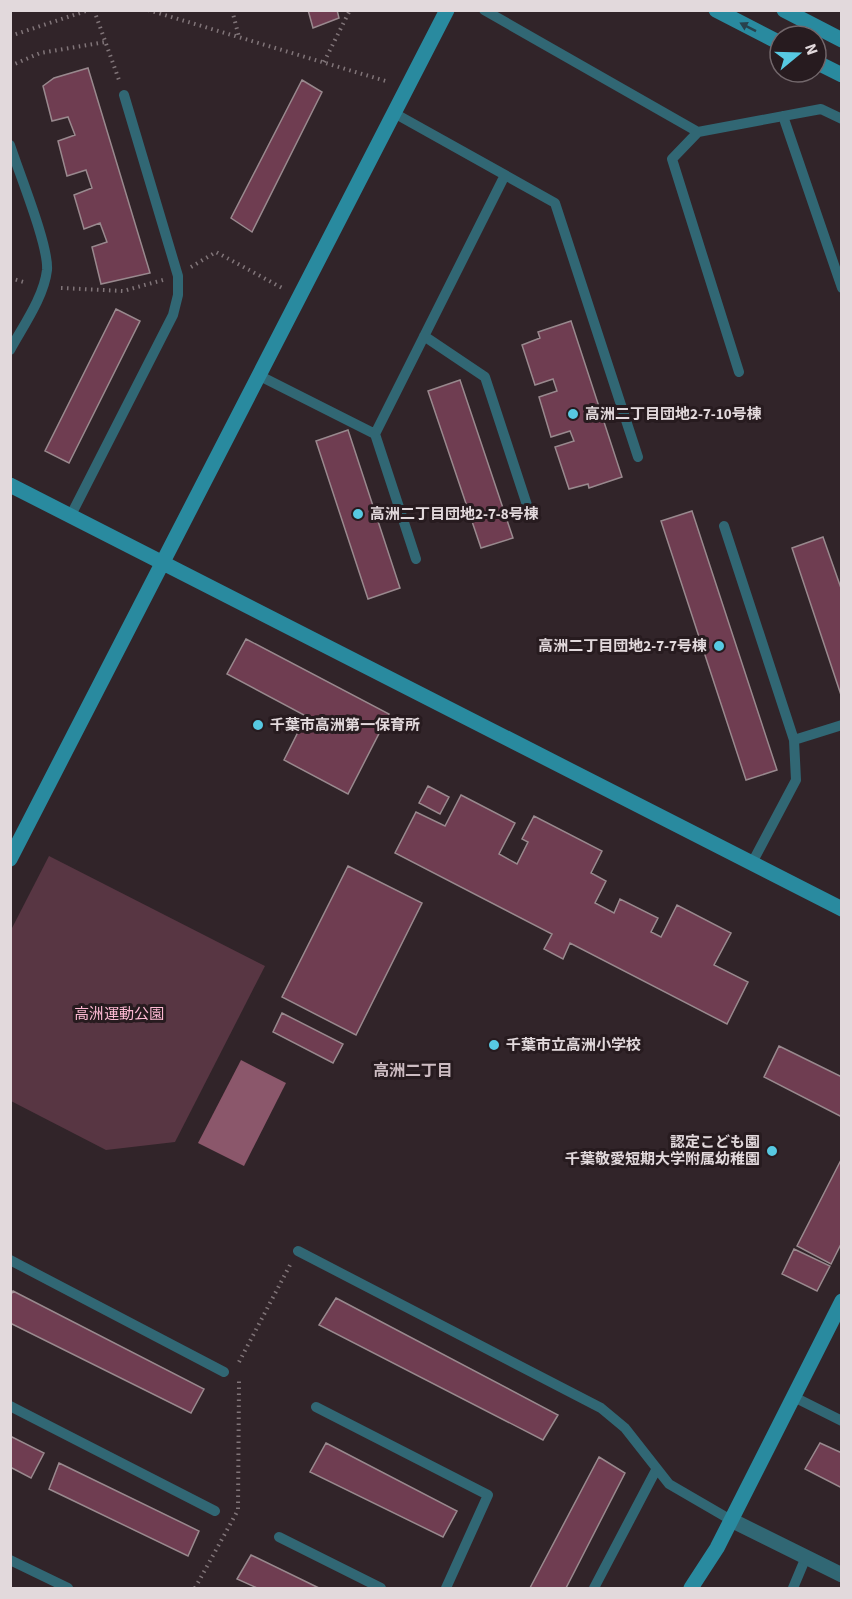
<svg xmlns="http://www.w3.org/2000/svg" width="852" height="1599" viewBox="0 0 852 1599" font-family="'Source Sans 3','Noto Sans JP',sans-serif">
<rect width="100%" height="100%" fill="#312429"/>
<!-- green -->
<path fill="#583643" d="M49 856 265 966 175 1142 106 1150 11 1101V930Z"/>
<!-- water -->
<path fill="#8b576b" d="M241 1060 286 1083 244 1166 198 1143Z"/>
<!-- building -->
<path fill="#6f3d51" stroke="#99898e" stroke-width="1.5" d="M308 10H337L339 18 313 28Z
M88 68 150 273 101 284 92 247 107 242 100 223 84 229 74 195 92 188 86 170 67 176 58 141 75 135 68 117 52 121 43 86 54 78Z
M302 80 322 92 252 232 231 218Z
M116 309 140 321 69 463 45 451Z
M571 321 622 477 589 488 588 484 569 489 555 447 574 441 570 431 551 437 539 397 557 391 553 379 535 385 522 345 540 338 538 332Z
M460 380 513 538 481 548 428 391Z
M348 430 400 588 368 599 316 441Z
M692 511 777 770 746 780 661 521Z
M823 537 842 591V698L792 548Z
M246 639 389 714 348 794 284 760 306 716 227 674Z
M428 786 449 797 440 814 419 803Z
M461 795 515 823 499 854 517 864 528 842 522 839 534 816 602 851 591 873 606 881 595 903 614 913 620 899 658 918 651 932 661 937 677 905 731 933 714 965 748 982 727 1024 570 943 563 959 544 949 552 934 395 853 416 812 445 826Z
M348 866 422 903 356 1035 282 997Z
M282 1013 343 1044 333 1063 273 1032Z
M779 1046 842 1077V1117L764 1077Z
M842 1158V1242L831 1264 797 1246Z
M794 1249 830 1266 817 1291 782 1274Z
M13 1291 204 1389 191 1413 10 1323V1296Z
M336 1298 558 1415 543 1440 319 1325Z
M10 1436 44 1453 31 1478 10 1467Z
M326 1443 457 1511 443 1537 310 1472Z
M820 1443 842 1453V1488L805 1469Z
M599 1457 625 1473 566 1588H530Z
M59 1463 199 1531 188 1556 49 1489Z
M251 1555 319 1588H257L237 1579Z"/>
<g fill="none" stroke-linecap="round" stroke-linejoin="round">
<!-- path -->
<path stroke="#817579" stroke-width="4" stroke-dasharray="1.5 4.5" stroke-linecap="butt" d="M94 10 119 80
M148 10 389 82
M232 10 239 37
M10 36 89 10
M324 62 350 10
M10 66 40 53 105 42
M191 267 216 252 284 289
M10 278 27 283
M61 288 123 291 163 280
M239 1362 290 1265
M195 1588 238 1510 239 1381"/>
<!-- lane -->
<path stroke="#316774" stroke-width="10" d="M484 10 698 132 821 109 842 119
M394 113 555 203 638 457
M783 116 842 288
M698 132 672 159 739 372
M10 145C19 173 49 246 47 270 44 297 23 326 10 350
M424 336 485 377 527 505
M258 375 375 434
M71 515 173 315 178 295V276L124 95
M724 526 794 740 796 780 752 863
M416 559 375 434 505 175
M794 740 842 725
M298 1251 601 1408 625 1428 669 1484 731 1520
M10 1260 224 1372
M794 1397 842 1421
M10 1406 215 1511
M316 1407 488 1495 446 1588
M279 1537 381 1588
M10 1560 68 1588
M594 1588 656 1470
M793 1588 806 1557"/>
<!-- street -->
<path stroke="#316774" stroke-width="15" d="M731 1520 842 1575"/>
<!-- secondary -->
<path stroke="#298a9f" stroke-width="15" d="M716 10 780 43
M784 10 842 40
M816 62 842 75
M10 485 842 909
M10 859 447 10
M691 1588 717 1548 842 1301"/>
</g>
<!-- one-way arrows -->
<defs><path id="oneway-solid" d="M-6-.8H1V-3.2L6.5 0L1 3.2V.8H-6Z" transform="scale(1.5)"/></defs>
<use fill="#28424c" href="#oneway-solid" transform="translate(748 27) rotate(-153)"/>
<!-- markers -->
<g fill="#57c9e2" stroke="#271b1f" stroke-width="2">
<circle cx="573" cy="414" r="6"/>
<circle cx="358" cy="514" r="6"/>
<circle cx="719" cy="646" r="6"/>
<circle cx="258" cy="725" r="6"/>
<circle cx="494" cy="1045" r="6"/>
<circle cx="772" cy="1151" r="6"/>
</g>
<g text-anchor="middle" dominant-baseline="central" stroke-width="6" stroke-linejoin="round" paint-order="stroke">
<!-- poi labels -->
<g font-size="15" font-weight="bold" fill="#e2d9dc" stroke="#271b1f" text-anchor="start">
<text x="585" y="414">高洲二丁目団地2-7-10号棟</text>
<text x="370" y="514">高洲二丁目団地2-7-8号棟</text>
<text x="707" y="646" text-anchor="end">高洲二丁目団地2-7-7号棟</text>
<text x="270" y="725">千葉市高洲第一保育所</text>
<text x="506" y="1045">千葉市立高洲小学校</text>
<text x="760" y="1142" text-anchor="end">認定こども園<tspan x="760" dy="17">千葉敬愛短期大学附属幼稚園</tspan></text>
</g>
<!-- park labels -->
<g font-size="15" fill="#fdb9d3" stroke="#271b1f">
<text x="119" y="1014">高洲運動公園</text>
</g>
<!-- neighbourhood labels -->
<g font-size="16" font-weight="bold" fill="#ccbbc1" stroke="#271b1f">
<text x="413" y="1071">高洲二丁目</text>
</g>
</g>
<!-- border -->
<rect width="852" height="1599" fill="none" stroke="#e2d9dc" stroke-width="24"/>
<!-- north arrow -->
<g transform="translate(798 54) rotate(71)"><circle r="28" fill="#271b1f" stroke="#72676b" stroke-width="1.5"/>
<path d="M0-4.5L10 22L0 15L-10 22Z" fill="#57c9e2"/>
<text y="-9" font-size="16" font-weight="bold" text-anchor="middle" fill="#e2d9dc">N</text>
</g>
</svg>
